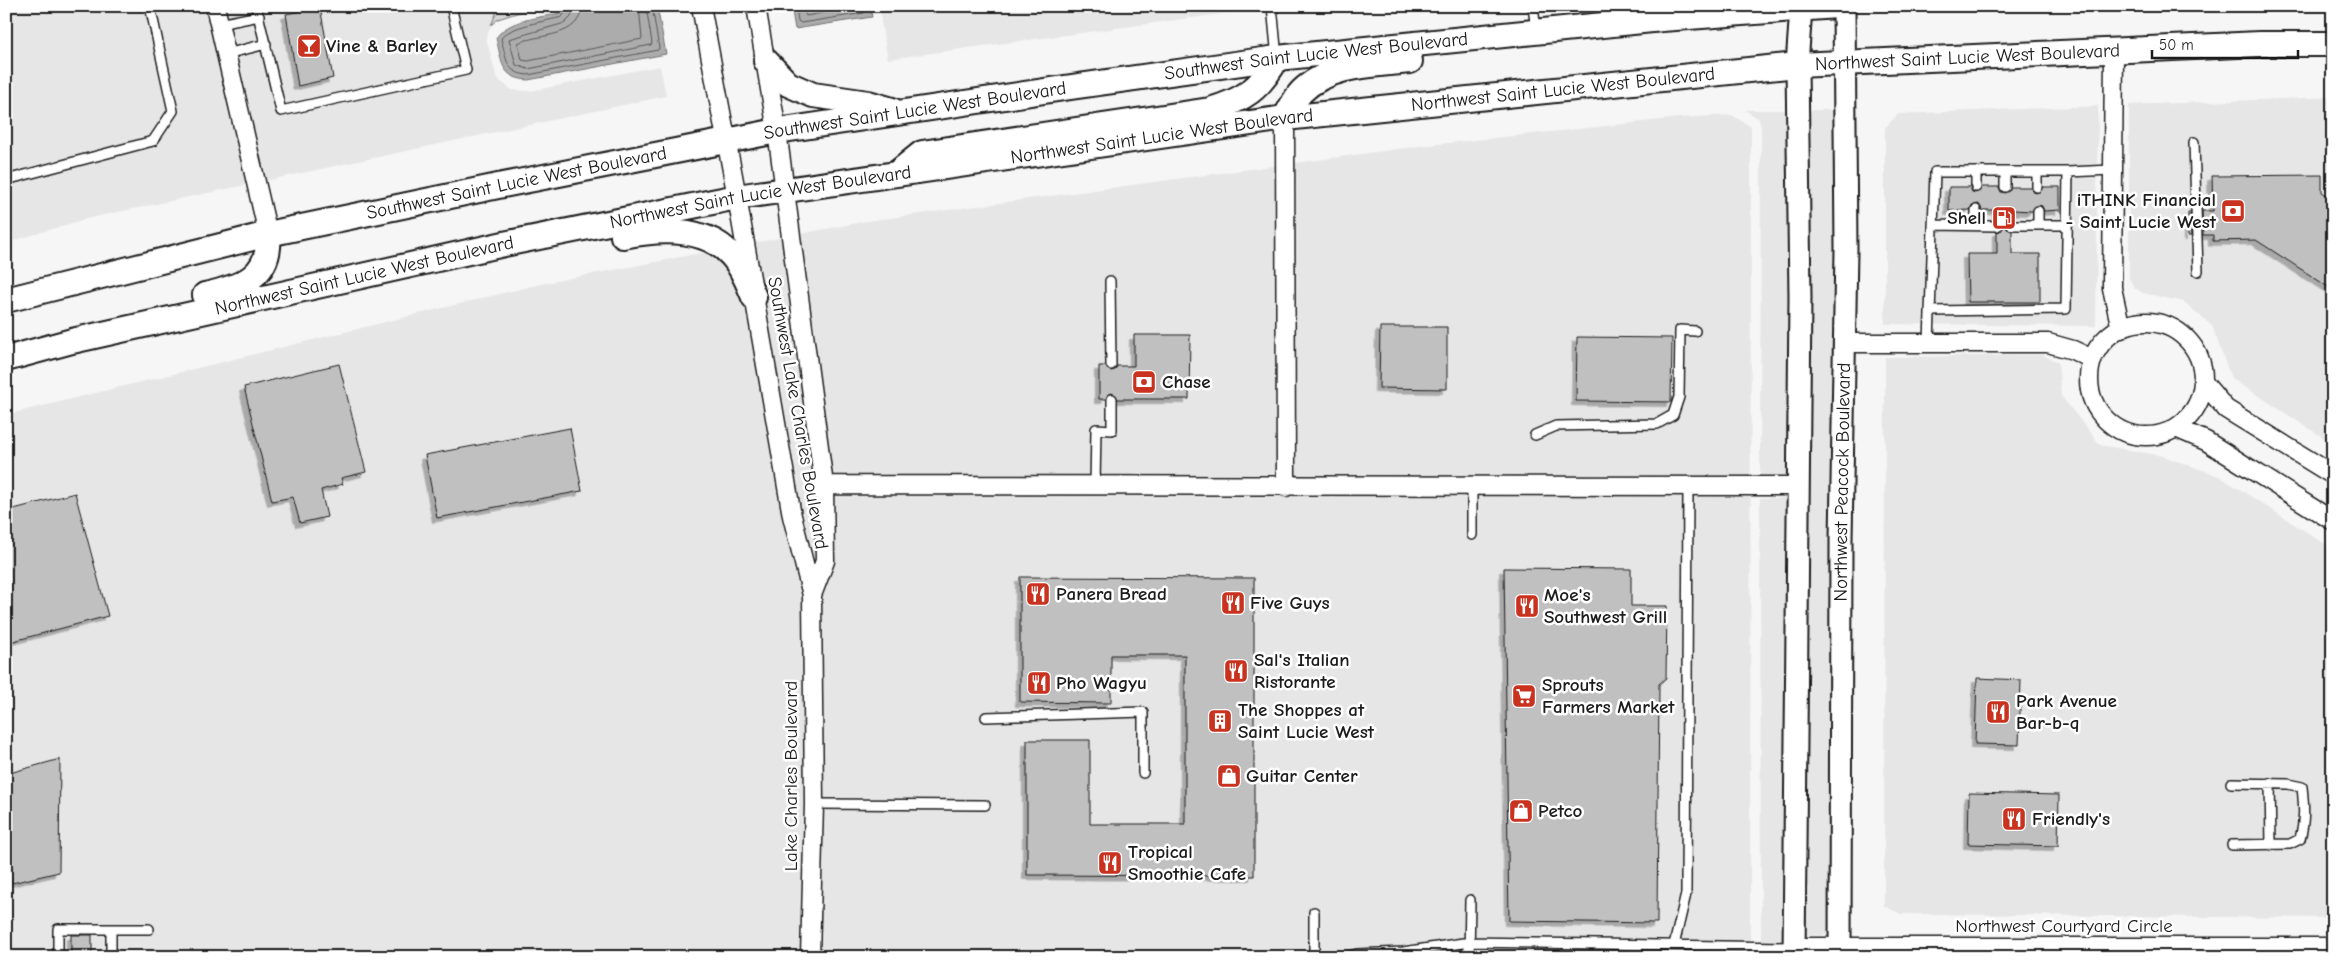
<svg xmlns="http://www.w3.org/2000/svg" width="2339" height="963" viewBox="0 0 2339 963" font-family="'Comic Neue',sans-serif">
<defs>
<filter id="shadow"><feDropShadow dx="-4.5" dy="4.5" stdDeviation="0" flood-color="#0004"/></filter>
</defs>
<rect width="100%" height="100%" fill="#f6f6f6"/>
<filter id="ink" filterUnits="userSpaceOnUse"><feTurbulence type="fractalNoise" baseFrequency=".02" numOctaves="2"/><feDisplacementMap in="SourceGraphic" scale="10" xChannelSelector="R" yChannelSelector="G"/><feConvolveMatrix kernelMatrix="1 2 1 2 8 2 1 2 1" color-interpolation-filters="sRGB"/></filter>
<g filter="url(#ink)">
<!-- built -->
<path fill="#e6e6e6" d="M6 6H494L496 14 486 38 496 75 500 81 512 90 530 91 660 66 666 96 85 219 6 243Z
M881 6H1280L888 59 881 23Z
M2333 97V444L2231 378 2212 326 2184 302 2143 293 2135 288 2129 279V105Z
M2098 106 2096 326 1885 324V128L1898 114Z
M1745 110H1788V475H1760L1761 127 1759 119Z
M1808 110H1835L1836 250 1833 332 1830 935H1805L1810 297Z
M1732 115 1751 127 1750 957H6V415L541 284 867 221 1420 146 1679 118Z
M2043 355 2058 362 2061 396 2100 445 2163 456 2219 476 2333 549V918L1901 914 1884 906 1885 357Z
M1760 498H1788L1784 957H1761Z"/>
<!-- green -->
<path fill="#d6d6d6" stroke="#797979" d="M494 6H539L498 19 491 25 496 14Z"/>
<!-- water -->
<path fill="#acacac" stroke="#727272" d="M564 6H657L666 54 528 80C500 78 502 61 496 38 508 19 540 18 560 13Z
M791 6H870L872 17 795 29Z"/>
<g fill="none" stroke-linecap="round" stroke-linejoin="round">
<!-- shore -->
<path stroke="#565656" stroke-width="1" d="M568 6 562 17C548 21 507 26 501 39 507 59 505 73 528 75L658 50 659 48 652 6
M574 6 571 17 565 23 509 39 516 65 528 69 651 45 652 43 646 6
M582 6C580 39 540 33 518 43L522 60 528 61 642 39 639 6
M796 6 798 21 801 23 864 13 866 6
M802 6 806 16 859 6"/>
</g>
<!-- building -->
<path fill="#c0c0c0" stroke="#1c1c1c" filter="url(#shadow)" d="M320 7 333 78 298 86 286 14Z
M2322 175V192L2333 199V290L2256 240 2213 241V235H2203L2202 211H2213L2212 176Z
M1949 187H1970L1972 192 1976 193 1982 187H1999L2001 192 2005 193 2011 187H2031L2033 192 2037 193 2043 187H2060V210L2044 211 2042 206 2038 205 2032 211 2012 210V219L2006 225 2007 229 2012 231V254H2040V302H1968L1967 254H1997V232L2002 230 2003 226 2001 221 1997 220V210H1982L1979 204 1972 205 1970 210 1949 211Z
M2188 212H2190L2191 236H2188Z
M1380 327H1447V389L1379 388Z
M1134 335H1190L1189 399H1118L1112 393 1108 394 1106 399H1099V366H1105L1111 371 1115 370 1117 366H1134Z
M1577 337 1672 338 1671 402 1576 401Z
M339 364 366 472 341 478 343 484 321 490 327 517 300 523 293 497 272 501 244 387Z
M570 428 582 491 437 518 425 455Z
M75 493 108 616 6 643V511Z
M1504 568 1631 569V606H1667L1666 678 1659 684 1657 923 1509 921Z
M1020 577 1254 578V876L1027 875V740H1090V824H1185V655H1111V703L1020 702Z
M1977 678 2021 680 2019 745 1975 744Z
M60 759 59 872 12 883 6 863V774Z
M1969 793 2059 795 2058 846 1968 844Z
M71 935H92V957H71Z"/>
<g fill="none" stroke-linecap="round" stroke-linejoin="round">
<defs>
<path id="service" d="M256 6 281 111 466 70 451 6
M1272 6 1277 58
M1533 6 1536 31
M219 24 259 16
M226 54 266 44
M2194 142 2198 271
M2068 172 2112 170
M6 180 153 141 173 111 150 6
M1976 187V172
M2005 187V172
M2037 187V172
M2038 211V225
M1933 225 1997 226
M1976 225V210
M2012 225H2067
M1110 281 1111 365
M1929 342 1935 172H2068L2066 309 1931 311
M1535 435 1556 426 1657 424 1673 415 1679 397 1680 330 1695 331
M1095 485 1096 429 1112 430V399
M1472 535V487
M986 717 1143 712V773
M2231 783 2288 784 2302 787C2304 805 2305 821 2300 839L2290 844 2232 845
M2270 783 2271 845
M814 804 985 805
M1314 912V957
M111 929V957
M1680 945H1674L1686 894 1688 487
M58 957V929H149
M1345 957 1357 954 1403 952 1470 942 1794 947
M1469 957 1470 900"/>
<path id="minor" d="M215 6 268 234
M701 6 737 197 792 516 812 595 814 804 810 957
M756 6 777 131 824 485 825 561 812 595
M2114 51 2112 288 2121 329
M1285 118 1286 487
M2089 379a57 57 0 1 1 114 0a57 57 0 1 1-114 0Z
M1844 343H2048L2073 350 2092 359
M2203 382 2226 409 2333 475
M2176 428 2206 441 2333 521
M824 485 1798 486
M1794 947H2333"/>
<g id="tertiary">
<path d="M1794 957 1800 297 1797 65 1801 8"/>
<path id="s1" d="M1840 957 1841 540 1846 250 1844 6"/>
</g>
<g id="secondary">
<path d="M766 61 788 84 813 95 868 103 892 110"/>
<path d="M1285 118C1290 109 1295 98 1302 91 1330 64 1374 65 1410 61"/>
<path d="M896 174 922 153 1210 110C1244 100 1260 89 1277 58"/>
<path d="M623 236C658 229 706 226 732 256 742 267 748 283 754 297"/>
<path d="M205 295C240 287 272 277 268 234"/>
<path id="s2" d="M6 300 268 234 503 185 777 131 1071 87 1277 58 1662 19 1837 6"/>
<path id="s3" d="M6 359 72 341 504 244 737 197 1285 118 1797 65 2260 44H2333"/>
</g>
</defs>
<!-- service casing -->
<use href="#service" stroke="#1c1c1c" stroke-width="12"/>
<!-- minor casing -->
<use href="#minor" stroke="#1c1c1c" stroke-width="21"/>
<!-- tertiary casing -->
<use href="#tertiary" stroke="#1c1c1c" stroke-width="25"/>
<!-- secondary casing -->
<use href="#secondary" stroke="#1c1c1c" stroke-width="28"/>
<!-- service -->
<use href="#service" stroke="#fff" stroke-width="9"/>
<!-- minor -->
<use href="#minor" stroke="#fff" stroke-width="18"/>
<!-- tertiary -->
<use href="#tertiary" stroke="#fff" stroke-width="21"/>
<!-- secondary -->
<use href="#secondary" stroke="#fff" stroke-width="24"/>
</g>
</g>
<!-- icons -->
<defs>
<symbol id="bar-square" viewBox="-11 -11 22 22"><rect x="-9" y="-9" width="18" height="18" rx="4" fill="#c8321e" stroke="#fff"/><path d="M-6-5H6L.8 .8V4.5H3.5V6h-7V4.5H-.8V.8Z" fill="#fff"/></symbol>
<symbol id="bank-square" viewBox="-11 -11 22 22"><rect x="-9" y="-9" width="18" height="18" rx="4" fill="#c8321e" stroke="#fff"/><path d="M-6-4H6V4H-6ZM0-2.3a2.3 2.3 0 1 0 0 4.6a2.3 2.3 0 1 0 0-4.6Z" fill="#fff"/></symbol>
<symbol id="fuel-square" viewBox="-11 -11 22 22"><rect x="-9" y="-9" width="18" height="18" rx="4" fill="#c8321e" stroke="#fff"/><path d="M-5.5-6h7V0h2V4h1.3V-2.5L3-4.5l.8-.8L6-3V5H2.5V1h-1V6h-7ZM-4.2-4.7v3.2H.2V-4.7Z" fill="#fff"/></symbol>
<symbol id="restaurant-square" viewBox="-11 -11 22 22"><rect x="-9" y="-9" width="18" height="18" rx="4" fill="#c8321e" stroke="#fff"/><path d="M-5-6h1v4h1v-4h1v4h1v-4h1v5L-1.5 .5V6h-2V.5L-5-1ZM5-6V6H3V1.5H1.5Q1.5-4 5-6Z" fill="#fff"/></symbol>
<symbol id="supermarket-square" viewBox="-11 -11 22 22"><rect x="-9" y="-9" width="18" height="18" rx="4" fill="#c8321e" stroke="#fff"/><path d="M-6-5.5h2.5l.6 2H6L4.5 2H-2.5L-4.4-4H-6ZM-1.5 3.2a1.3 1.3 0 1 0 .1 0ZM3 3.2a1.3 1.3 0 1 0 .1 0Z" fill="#fff"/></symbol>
<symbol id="building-square" viewBox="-11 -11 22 22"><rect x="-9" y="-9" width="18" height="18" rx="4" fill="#c8321e" stroke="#fff"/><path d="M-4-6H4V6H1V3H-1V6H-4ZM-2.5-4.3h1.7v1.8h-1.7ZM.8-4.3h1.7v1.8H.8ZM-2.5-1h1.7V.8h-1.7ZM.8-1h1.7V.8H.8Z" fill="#fff"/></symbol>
<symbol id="shop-square" viewBox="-11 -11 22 22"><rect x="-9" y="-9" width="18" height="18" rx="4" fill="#c8321e" stroke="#fff"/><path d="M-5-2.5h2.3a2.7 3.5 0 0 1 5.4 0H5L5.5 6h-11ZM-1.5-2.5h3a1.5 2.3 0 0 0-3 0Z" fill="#fff"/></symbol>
</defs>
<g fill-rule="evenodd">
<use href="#bar-square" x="295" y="32" width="28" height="28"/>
<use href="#bank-square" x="2219" y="197" width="28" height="28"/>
<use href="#fuel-square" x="1990" y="204" width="28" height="28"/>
<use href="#bank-square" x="1130" y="368" width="28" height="28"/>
<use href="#restaurant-square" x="1024" y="580" width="28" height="28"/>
<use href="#restaurant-square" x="1219" y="589" width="28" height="28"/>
<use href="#restaurant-square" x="1513" y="592" width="28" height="28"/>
<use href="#restaurant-square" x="1222" y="657" width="28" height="28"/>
<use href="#restaurant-square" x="1025" y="669" width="28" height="28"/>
<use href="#supermarket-square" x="1510" y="682" width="28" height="28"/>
<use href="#restaurant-square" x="1984" y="698" width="28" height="28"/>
<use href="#building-square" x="1206" y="707" width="28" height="28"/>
<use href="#shop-square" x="1215" y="762" width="28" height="28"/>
<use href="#shop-square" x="1507" y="797" width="28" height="28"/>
<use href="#restaurant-square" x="2000" y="805" width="28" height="28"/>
<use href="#restaurant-square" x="1096" y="849" width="28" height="28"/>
</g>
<g text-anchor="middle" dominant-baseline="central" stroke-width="5" stroke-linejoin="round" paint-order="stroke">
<!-- poi labels -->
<g font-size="19" font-weight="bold" fill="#1c1c1c" stroke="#fff" text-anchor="start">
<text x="326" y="46">Vine &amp; Barley</text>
<text x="2216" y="200" text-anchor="end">iTHINK Financial<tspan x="2216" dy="22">- Saint Lucie West</tspan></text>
<text x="1986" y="218" text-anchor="end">Shell</text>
<text x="1162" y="382">Chase</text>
<text x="1056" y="594">Panera Bread</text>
<text x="1544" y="595">Moe's<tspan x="1544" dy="22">Southwest Grill</tspan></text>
<text x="1250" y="603">Five Guys</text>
<text x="1254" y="660">Sal's Italian<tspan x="1254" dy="22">Ristorante</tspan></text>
<text x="1056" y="683">Pho Wagyu</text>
<text x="1542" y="685">Sprouts<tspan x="1542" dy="22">Farmers Market</tspan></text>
<text x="2016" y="701">Park Avenue<tspan x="2016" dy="22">Bar-b-q</tspan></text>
<text x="1238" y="710">The Shoppes at<tspan x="1238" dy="22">Saint Lucie West</tspan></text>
<text x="1246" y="776">Guitar Center</text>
<text x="1538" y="811">Petco</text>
<text x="2032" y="819">Friendly's</text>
<text x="1128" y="852">Tropical<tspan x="1128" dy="22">Smoothie Cafe</tspan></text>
</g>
<!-- street labels -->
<g font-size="19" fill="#1c1c1c" stroke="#fff">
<text stroke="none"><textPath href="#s2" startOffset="1334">Southwest Saint Lucie West Boulevard</textPath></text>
<text stroke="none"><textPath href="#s3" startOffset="1988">Northwest Saint Lucie West Boulevard</textPath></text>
<text stroke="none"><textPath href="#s3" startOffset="1582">Northwest Saint Lucie West Boulevard</textPath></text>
<text stroke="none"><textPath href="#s2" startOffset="929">Southwest Saint Lucie West Boulevard</textPath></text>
<text stroke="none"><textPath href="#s3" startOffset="1178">Northwest Saint Lucie West Boulevard</textPath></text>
<text stroke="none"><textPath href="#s2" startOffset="524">Southwest Saint Lucie West Boulevard</textPath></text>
<text stroke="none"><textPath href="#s3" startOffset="772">Northwest Saint Lucie West Boulevard</textPath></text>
<text stroke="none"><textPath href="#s3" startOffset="368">Northwest Saint Lucie West Boulevard</textPath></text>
<text transform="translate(798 413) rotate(80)">Southwest Lake Charles Boulevard</text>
<text stroke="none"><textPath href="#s1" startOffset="475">Northwest Peacock Boulevard</textPath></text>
<text transform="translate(791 776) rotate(-90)">Lake Charles Boulevard</text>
<text x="2064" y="926">Northwest Courtyard Circle</text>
</g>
</g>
<!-- margin -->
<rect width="2339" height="963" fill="none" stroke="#fff" stroke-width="25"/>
<rect x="12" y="12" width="2314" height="938" fill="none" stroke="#1c1c1c" stroke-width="2" filter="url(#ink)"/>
<!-- scale -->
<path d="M2152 50v8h146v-8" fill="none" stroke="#1c1c1c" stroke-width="2.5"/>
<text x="2159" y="50" font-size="15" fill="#1c1c1c" stroke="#ffffff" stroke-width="4" paint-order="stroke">50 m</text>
</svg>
